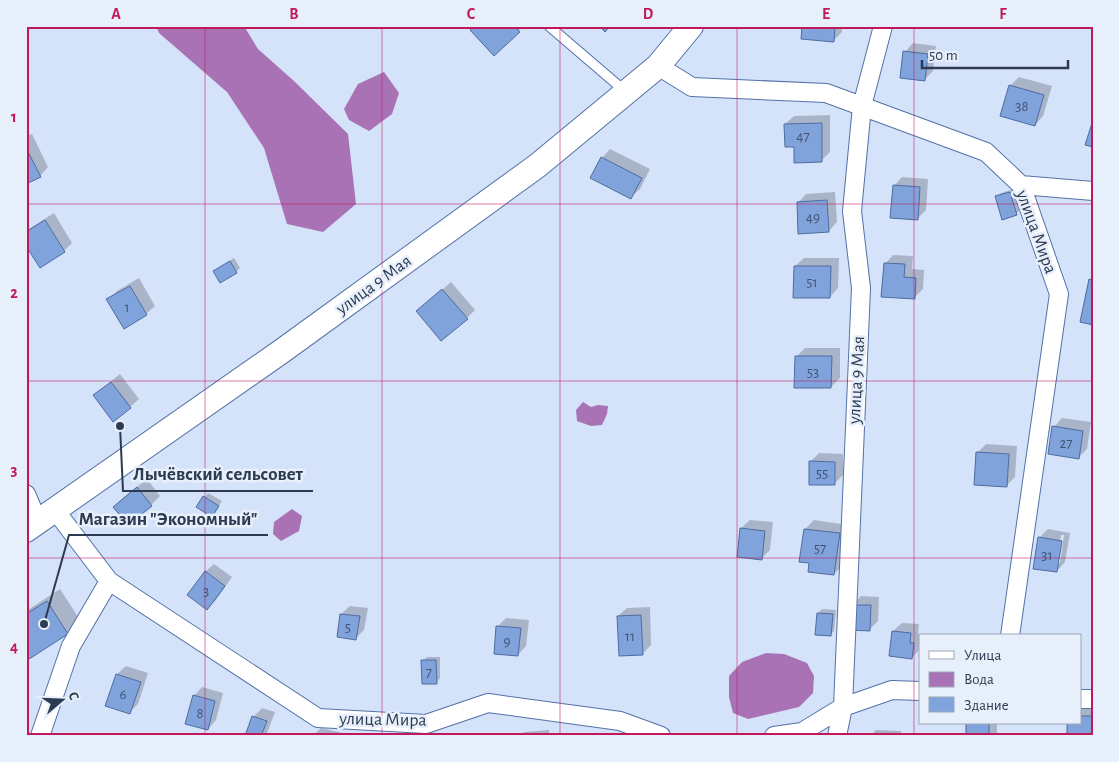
<svg xmlns="http://www.w3.org/2000/svg" width="1119" height="762" viewBox="0 0 1119 762" font-family="'Alegreya Sans',sans-serif">
<rect width="100%" height="100%" fill="#d4e2fa"/>
<!-- water -->
<path fill="#a972b4" d="M156 26H244L258 49 294 81 348 134 356 204 323 232 287 224 264 148 227 92 159 33Z
M384 72 399 93 392 114 369 131 349 120 344 109 358 84Z
M583 402 591 407 598 405 608 406 607 414 602 425 591 426 577 421 576 410Z
M292 509 302 516 299 531 281 541 273 534 274 522Z
M766 653 784 654 807 663 814 676 813 693 799 707 748 719 733 713 729 697V676L742 662Z"/>
<!-- shadow -->
<path fill="#0003" fill-rule="evenodd" d="M475 26H524L494 54Z
M803 26H842V32L833 41Z
M913 43 936 46 933 71 924 80 905 52Z
M1019 77 1052 86 1043 116 1035 125 1010 86Z
M830 115V152L821 161 795 146 785 124 794 116Z
M32 134 48 167 40 176 26 183V136Z
M610 149 650 169 640 189 631 197 602 158Z
M902 177 928 179 926 210 917 219 894 186Z
M1014 189 1020 210 1016 214 997 197 1001 193Z
M835 192 837 222 829 231 798 203 806 194Z
M54 213 72 243 64 251 26 244V232L30 228Z
M893 255 913 256 912 269 924 270 923 289 914 298 885 264Z
M234 258 240 268 236 272 215 271 219 267Z
M804 258H839L838 288 830 297 795 266Z
M139 278 155 306 146 314 108 300 117 291Z
M451 282 475 310 467 318 427 303Z
M805 348H840V378L831 387 796 357Z
M120 374 139 399 130 407 95 395 104 387Z
M1062 418 1091 422 1087 449 1079 457 1054 427Z
M986 444 1017 446 1015 477 1006 486 977 453Z
M819 453 843 454V475L834 484 810 462Z
M147 479 160 496 151 505 128 524 115 507 123 498Z
M208 493 222 501 216 511 198 507Z
M750 520 773 522 770 550 761 559 741 528Z
M814 520 848 525 843 565 834 574 810 562 805 529Z
M1048 529 1070 533 1065 562 1057 571 1039 538ZM1061 535H1064L1060 563H1057Z
M214 564 232 577 216 600 207 609 205 572Z
M60 589 80 620 67 633 26 659V611Z
M861 596 879 597 878 621 869 630 853 605Z
M350 606 368 608 364 630 356 638 341 614Z
M650 607 651 645 642 654 618 616 627 608Z
M822 609 836 610 834 631 830 635 818 613Z
M506 618 529 620 526 646 518 655 498 626Z
M902 623 919 624 918 634 922 635 920 636V649L912 658 893 631Z
M427 657H440V678L436 683 423 661Z
M126 666 148 673 138 704 129 713 117 674Z
M202 687 223 693 216 720 208 729 194 696Z
M262 708 275 712 266 736H246L253 717Z
M1080 708H1093V736H1068L1080 723Z
M967 723H997V734L996 736H967Z
M321 728 347 734V736H313Z
M549 730V736H519L524 732Z
M876 730 901 731V736H870Z"/>
<!-- building -->
<path fill="#81a3db" stroke="#4d6ca1" d="M474 26H514L520 32 494 56 470 30Z
M599 26H610L605 32Z
M802 26H835L834 42 801 39Z
M903 51 928 54 925 81 900 78Z
M1009 85 1044 95 1035 126 1000 116Z
M1093 120V147L1085 145Z
M822 123V162L794 163V147H785L784 124Z
M26 148 41 177 26 184Z
M601 157 642 178 631 199 590 178Z
M893 185 920 187 918 220 890 218Z
M1010 192 1017 215 1002 220 995 196Z
M827 200 829 232 798 234 797 202Z
M45 220 65 252 40 268 26 246V232Z
M230 261 237 273 220 283 213 271Z
M884 263 905 264 904 277 916 278 915 299 881 297Z
M794 266H831L830 298H793Z
M1089 279 1093 280V325L1080 322Z
M130 286 147 315 124 329 106 299Z
M442 289 468 319 441 341 416 311Z
M795 356H832L831 388H794Z
M111 382 131 408 113 422 93 395Z
M1052 426 1083 431 1079 459 1048 454Z
M976 452 1009 454 1007 487 974 485Z
M809 461 835 462V485H809Z
M137 487 152 506 128 525 113 507Z
M203 496 219 506 212 517 196 507Z
M740 528 765 531 762 560 737 557Z
M804 529 840 533 834 575 808 572 809 563 799 562Z
M1038 537 1062 541 1057 572 1033 569Z
M205 571 225 586 207 610 187 595Z
M47 601 68 634 26 661V614Z
M851 605H871L870 631 850 630Z
M817 613 833 614 831 636 815 635Z
M340 614 360 616 356 640 337 637Z
M641 615 643 655 619 656 617 616Z
M496 626 521 628 518 656 494 654Z
M892 631 911 633 910 643H914L912 659 889 656Z
M421 660H436L437 684H422Z
M116 674 141 682 130 714 105 706Z
M193 695 215 701 208 730 185 724Z
M252 716 267 721 261 736H245Z
M1080 716H1092V736H1067V723H1080Z
M966 723H989V736H966Z"/>
<g fill="none" stroke-linecap="round" stroke-linejoin="round">
<defs>
<path id="lane" d="M549 26 626 92"/>
<path id="street" d="M658 66 692 87 826 93 986 152 1021 185 1059 294 1010 636
M1021 185 1093 191
M26 494 38 522
M55 510 109 581 318 718 426 724 488 703 620 721 661 736
M1080 699H1093
M40 736 71 646 109 581
M774 736 802 732 843 707 892 690 920 691
M837 736 843 707 861 288 852 211 862 106 883 26"/>
<path id="secondary" d="M26 530 282 351 537 166 658 66 691 26"/>
</defs>
<!-- lane casing -->
<use href="#lane" stroke="#5372a7" stroke-width="11"/>
<!-- street casing -->
<use href="#street" stroke="#5372a7" stroke-width="20"/>
<!-- secondary casing -->
<use href="#secondary" stroke="#5372a7" stroke-width="26"/>
<!-- lane -->
<use href="#lane" stroke="#fff" stroke-width="9"/>
<!-- street -->
<use href="#street" stroke="#fff" stroke-width="18"/>
<!-- secondary -->
<use href="#secondary" stroke="#fff" stroke-width="24"/>
</g>
<!-- grid -->
<path fill="none" stroke="#c2185b" stroke-width="1" stroke-opacity="0.55" d="M205 26V736M382 26V736M560 26V736M737 26V736M914 26V736M26 204H1093M26 381H1093M26 558H1093"/>
<g text-anchor="middle" dominant-baseline="central" stroke-width="5" stroke-linejoin="round" paint-order="stroke">
<!-- number labels -->
<g font-size="15" fill="#425574">
<text x="1022" y="106">38</text>
<text x="803" y="136">47</text>
<text x="813" y="217">49</text>
<text x="812" y="282">51</text>
<text x="127" y="307">1</text>
<text x="813" y="372">53</text>
<text x="1066" y="443">27</text>
<text x="822" y="473">55</text>
<text x="820" y="548">57</text>
<text x="1047" y="555">31</text>
<text x="206" y="591">3</text>
<text x="348" y="627">5</text>
<text x="630" y="636">11</text>
<text x="507" y="641">9</text>
<text x="429" y="672">7</text>
<text x="123" y="694">6</text>
<text x="200" y="713">8</text>
</g>
<!-- street labels -->
<g font-size="18" fill="#2d3b52" stroke="#e7effb">
<text transform="translate(1036 232) rotate(70)">улица Мира</text>
<text transform="translate(374 285) rotate(-36)">улица 9 Мая</text>
<text transform="translate(857 380) rotate(-87)">улица 9 Мая</text>
<text transform="translate(383 720) rotate(1)">улица Мира</text>
</g>
</g>
<!-- callouts -->
<path fill="none" stroke="#2d3b52" stroke-width="2" d="M120 426L123 491H313M44 624L69 535H268"/>
<g fill="#2d3b52" stroke="#e7effb" stroke-width="2">
<circle cx="120" cy="426" r="5"/>
<circle cx="44" cy="624" r="5"/>
</g>
<g font-size="19" text-anchor="middle" font-weight="bold" fill="#2d3b52" stroke="#e7effb" stroke-width="5" stroke-linejoin="round" paint-order="stroke">
<text x="218" y="480">Лычёвский сельсовет</text>
<text x="168" y="525">Магазин "Экономный"</text>
</g>
<!-- border -->
<rect width="1119" height="762" fill="none" stroke="#e7effb" stroke-width="55"/>
<!-- legend -->
<rect x="919" y="634" width="162" height="90" fill="#e7effb" stroke="#9da7b7"/>
<rect x="929" y="651" width="25" height="8" fill="#ffffff" stroke="#9da7b7"/>
<text x="964" y="660" font-size="15" fill="#2d3b52">Улица</text>
<rect x="929" y="672" width="25" height="15" fill="#a972b4" stroke="#9da7b7"/>
<text x="964" y="684" font-size="15" fill="#2d3b52">Вода</text>
<rect x="929" y="697" width="25" height="15" fill="#81a3db" stroke="#9da7b7"/>
<text x="964" y="710" font-size="15" fill="#2d3b52">Здание</text>
<!-- north arrow -->
<g transform="translate(62 700) rotate(71)" stroke="#e7effb" stroke-width="4" paint-order="stroke">
<path d="M0-4L9 19L0 12L-9 19Z" fill="#2d3b52"/>
<text y="-8" font-size="14" font-weight="bold" text-anchor="middle" fill="#2d3b52">С</text>
</g>
<!-- scale -->
<path d="M922 60v8h146v-8" fill="none" stroke="#2d3b52" stroke-width="2.5"/>
<text x="929" y="60" font-size="15" fill="#2d3b52" stroke="#e7effb" stroke-width="4" paint-order="stroke">50 m</text>
<rect x="28" y="28" width="1064" height="706" fill="none" stroke="#c2185b" stroke-width="2"/>
<g font-size="16" text-anchor="middle" font-weight="bold" fill="#c2185b">
<text x="116" y="19">A</text>
<text x="294" y="19">B</text>
<text x="471" y="19">C</text>
<text x="648" y="19">D</text>
<text x="826" y="19">E</text>
<text x="1003" y="19">F</text>
<text x="14" y="122">1</text>
<text x="14" y="298">2</text>
<text x="14" y="475">3</text>
<text x="14" y="652">4</text>
</g>
</svg>
